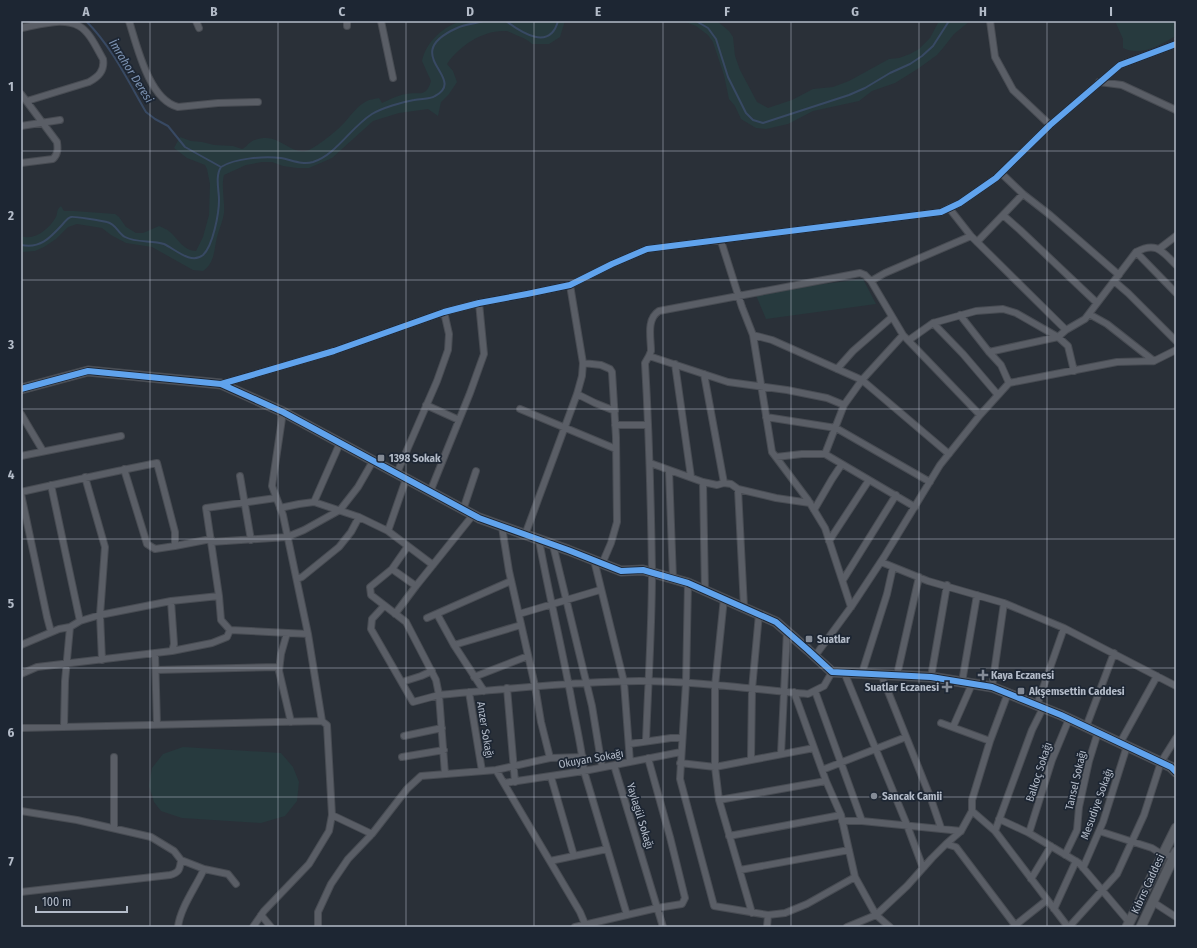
<svg xmlns="http://www.w3.org/2000/svg" width="1197" height="948" viewBox="0 0 1197 948" font-family="'Fira Sans Condensed',sans-serif">
<rect width="100%" height="100%" fill="#2a3038"/>
<!-- green -->
<path fill="#273a3e" d="M463 21H565L560 37 549 44H532C527 39 523 38 516 35 512 33 509 31 505 31 483 30 459 46 447 64L453 71 457 82 449 94 441 102 438 116 428 109 399 113 373 121 332 158 309 168H297L283 166 272 162H262L246 165 224 175C221 187 225 201 224 213 223 221 219 229 217 237 214 249 215 263 203 271L193 270 152 247 126 243 111 235 102 228 77 224 68 227 56 239 44 247 35 251 21 252V236C35 241 49 229 56 217 58 212 56 210 61 206L64 211H74L115 214 119 217 126 227 136 233H143L159 226C163 228 167 229 170 232 178 239 184 251 196 251L203 237 209 215 210 184 207 169 205 165 187 158 174 148 180 137 191 141 202 142 214 145 233 146 242 149C247 147 247 144 251 142 254 139 262 138 266 138 282 138 293 156 309 150 318 146 338 130 345 122 352 114 357 106 367 101 371 99 375 99 379 98L382 103C389 100 398 95 406 94 418 91 426 99 431 81L422 61C426 42 444 25 463 21Z
M683 21H717L729 31 733 37 735 56 740 70 757 102 768 108 792 100 813 89 833 87 849 81 889 59 899 58 910 54 919 49 930 38 939 21H970L954 34 943 48 937 55 919 68 895 83 872 91 859 101 813 111 788 124 766 129 756 128 741 119 735 106 729 99 724 75 713 42 708 35 696 26Z
M1115 21H1176V36C1159 45 1142 57 1123 48V39Z
M863 279 876 304 766 319 755 293Z
M183 747 281 753 293 767 299 782 297 801 285 816 261 823 182 818 161 811 154 802 149 786 152 768 163 754Z"/>
<g fill="none" stroke-linecap="round" stroke-linejoin="round">
<!-- stream -->
<path stroke="#384963" stroke-width="2" d="M86 21C112 47 128 81 146 112L155 119 168 126 185 147 221 167
M506 21C522 33 550 51 558 21
M696 21 708 28 716 39 728 77 746 113 753 120 763 123 849 95 865 88 890 73 910 64 922 56 933 46 949 21
M1175 39H1176
M21 245C40 249 50 238 62 225 65 222 67 218 71 217 73 216 103 221 107 222 116 224 118 233 125 237 136 243 152 240 164 244 175 249 191 265 203 255 213 246 219 213 219 200 219 190 215 176 221 167 235 158 265 156 281 158 292 160 302 165 313 162 336 155 351 127 372 114 382 108 402 102 414 100 421 98 429 100 435 96 469 78 397 55 457 28 465 24 474 24 483 21"/>
<defs>
<path id="street" d="M129 21C137 46 149 100 178 107L218 103 258 102
M196 21 199 28
M381 21 393 78
M990 21 995 57 1013 90 1050 125
M347 26V21
M21 28C39 25 62 17 79 26 90 32 97 49 103 59 105 71 98 77 89 82L27 101
M1099 82 1122 85 1176 110
M21 94 57 142C58 149 58 154 53 159L21 163
M21 126 60 120
M1001 173 1023 194 1050 215 1119 275
M949 208 971 236 1066 330
M1003 215 1020 230 1097 303
M971 236 885 273 871 281 903 335 980 415
M721 241 742 307 753 335
M977 242 1023 194
M1159 249 1176 236
M1136 252 1176 293
M1114 281 1128 293 1176 341
M1089 314 1107 324 1154 361
M960 315 989 352 1001 365 1009 383
M933 323 963 354 998 395
M909 340 933 323 976 311 1003 309 1016 313 1058 337 1068 346 1074 371
M989 352 1058 337 1066 330 1085 319 1136 252C1156 241 1162 251 1176 265
M649 356 728 382 787 390 827 398 844 405
M583 363 601 365 610 369 612 372 616 437 617 522 611 543 602 564
M675 364 691 477
M837 369 853 351 892 317
M704 374 724 483
M221 384 334 351 444 312 479 303 527 294 570 285 612 264 647 249 941 212 960 203 996 178 1050 125 1120 65 1176 44
M577 394 595 403 615 411
M426 405 459 420
M520 409 616 449
M21 414 43 451
M766 417 836 428 930 482
M615 425H648
M825 454 844 405 862 380 903 335
M21 456 121 436
M776 457 802 454H825L915 507
M650 463 703 482 717 485 724 483 731 484 738 489 776 498 810 503
M669 470 673 579
M397 473 437 381 448 350 449 334 444 312
M240 476 251 540
M85 477 105 547 100 615 102 660
M703 482 705 591
M51 485 80 621
M738 489 744 607
M21 492C66 482 111 472 157 463L175 532V546L155 549 147 544 124 469
M430 492 470 393 484 354 479 303
M21 494 47 617 51 632
M276 498 206 508 219 596 221 620 230 630 308 634 283 515 272 486 283 412
M314 502 340 443
M280 508 299 504 314 502 359 517 388 531 433 565
M463 510 476 471
M814 510 832 479 842 464
M502 527 509 571 535 686 541 722 550 758
M388 531 406 479
M525 535 577 394 582 376 583 363 570 285
M539 540C549 596 563 651 573 708 577 729 582 750 584 771L627 915
M829 541 869 480
M211 542 287 537 304 530 340 510 358 487 373 461
M553 545 592 706 602 767
M175 546 211 539
M594 560 624 682 630 762
M881 562 928 581 1004 603 1064 628 1176 686
M392 569 416 586 473 515
M297 579 302 577 339 547 351 532 359 517
M843 580 896 495
M688 583 686 683 680 779 714 906 768 915 785 913 807 904 855 877
M724 598 715 686V767L719 800 752 913
M384 606 372 619 371 629 413 702 439 695 436 680 406 622 371 595 370 587 392 569 408 546
M851 607 825 528 808 500 772 452 753 335 772 340 862 380 949 454
M395 614 416 586
M437 614 454 645 484 691
M519 614 600 590
M427 618 511 581
M287 633 281 654 279 671 291 722
M308 634 322 721
M21 645 59 629 70 627 80 621 100 615 171 601 219 596
M454 645 521 625
M172 651 212 643 227 637 230 630
M155 653 157 725
M815 656 851 607 884 557 940 465 980 415 1009 383 1117 362 1154 361 1176 350
M156 670 279 667
M844 672 907 825 923 868
M862 673 887 594 893 567
M21 674 37 667 172 651 174 644 171 601
M881 674 931 799 941 828
M897 675 919 577
M474 677 528 656
M931 677 947 585
M402 682 421 676 432 671
M962 682 977 595
M992 687 1004 603
M507 688 515 782
M815 691 862 821
M469 692 482 771
M794 692 826 781 841 815 855 877 876 915 890 927
M1037 705 1064 628
M1043 708 1032 730 995 831 1068 927
M941 723 990 741
M64 727 65 681 70 627
M953 727 972 684
M1086 727 1114 653
M21 728 322 721 327 725 332 815 329 831 309 864 264 911 253 927
M404 736 442 728
M646 741C648 685 652 628 652 572 651 502 649 432 645 363L649 356 651 351C651 338 646 319 659 311L860 273 865 275 871 281
M1120 743 1157 676
M629 744 671 738H682
M781 754 787 631
M402 757 444 750
M751 760 752 689 759 614
M680 763 715 767 814 748
M614 765 663 927
M496 770 580 912 585 924
M822 770 906 737
M445 774 439 695C505 689 572 682 639 681 695 681 752 689 808 694L824 686 832 672
M551 777 574 856
M504 783 584 771 681 752
M719 800 826 781
M21 811 77 820 151 837 174 851 181 860C180 869 179 873 170 875L21 892
M972 811V800L990 741 1008 693
M332 815 372 834
M999 819 1029 833 1079 863 1129 922
M842 821H862L961 831
M114 828V757
M1099 831 1152 848 1163 855 1174 856
M1029 833 1052 760 1069 719
M729 836 841 815
M946 844 961 831 972 811 995 831
M1065 855 1077 830 1079 807 1089 761 1098 732
M181 860 204 869 228 874 236 884
M550 861 607 849
M1083 868 1103 822 1127 746
M740 870 849 850
M1031 879 1051 846
M1153 902 1176 917
M1054 909 1076 861
M261 915 271 927
M178 927C180 908 196 887 204 869
M318 927V912L331 884 348 859 372 834 407 789 421 776 496 770 550 758 583 757
M575 927 657 908 682 904 685 898 670 837 648 758
M767 927 768 915
M847 927 876 915 907 886 932 858 946 844 956 847 1015 925
M1013 927 1047 900
M1069 927 1117 874 1144 815 1161 762 1176 738"/>
<path id="secondary" d="M21 389 88 371 221 384 283 412 479 518 568 550 621 571 643 570 688 583 776 622 808 650 832 672 931 677 992 687 1061 715 1171 767 1176 772
M1127 927 1176 828
M1141 927 1176 852"/>
</defs>
<!-- street casing -->
<use href="#street" stroke="#484c53" stroke-width="8"/>
<!-- secondary casing -->
<use href="#secondary" stroke="#484c53" stroke-width="11"/>
<!-- street -->
<use href="#street" stroke="#5a5e66" stroke-width="6"/>
<!-- secondary -->
<use href="#secondary" stroke="#595d64" stroke-width="9"/>
<defs>
<path id="cycleway" d="M221 384 334 351 444 312 479 303 527 294 570 285 612 264 647 249 941 212 960 203 996 178 1050 125 1120 65 1176 44
M21 389 88 371 221 384 283 412 479 518 568 550 621 571 643 570 688 583 776 622 808 650 832 672 931 677 992 687 1061 715 1171 767 1176 772"/>
</defs>
<!-- cycleway casing -->
<use href="#cycleway" stroke="#1d2633" stroke-width="8"/>
<!-- cycleway -->
<use href="#cycleway" stroke="#60a3ed" stroke-width="6"/>
</g>
<!-- grid -->
<path fill="none" stroke="#b4bcc9" stroke-width="1" stroke-opacity="0.55" d="M150 21V927M278 21V927M406 21V927M534 21V927M663 21V927M791 21V927M919 21V927M1047 21V927M21 151H1176M21 280H1176M21 409H1176M21 539H1176M21 668H1176M21 797H1176"/>
<!-- markers -->
<g fill="#848b96" stroke="#1d2633" stroke-width="1.5">
<rect x="377" y="454" width="8" height="8" rx="2"/>
<rect x="805" y="635" width="8" height="8" rx="2"/>
<path d="M981 669h4v4h4v4h-4v4h-4v-4h-4v-4h4z"/>
<path d="M945 681h4v4h4v4h-4v4h-4v-4h-4v-4h4z"/>
<rect x="1017" y="687" width="8" height="8" rx="2"/>
<circle cx="874" cy="796" r="4"/>
</g>
<g text-anchor="middle" dominant-baseline="central" stroke-width="3.5" stroke-linejoin="round" paint-order="stroke">
<!-- poi labels -->
<g font-size="11" font-weight="bold" fill="#b4bcc9" stroke="#1d2633" text-anchor="start">
<text x="389" y="458">1398 Sokak</text>
<text x="817" y="639">Suatlar</text>
<text x="991" y="675">Kaya Eczanesi</text>
<text x="939" y="687" text-anchor="end">Suatlar Eczanesi</text>
<text x="1029" y="691">Akşemsettin Caddesi</text>
<text x="882" y="796">Sancak Camii</text>
</g>
<!-- street labels -->
<g font-size="11" fill="#b4bcc9" stroke="#1d2633">
<text transform="translate(485 730) rotate(81)">Anzer Sokağı</text>
<text transform="translate(591 759) rotate(-10)">Okuyan Sokağı</text>
<text transform="translate(1039 772) rotate(-72)">Balkoç Sokağı</text>
<text transform="translate(1076 780) rotate(-77)">Tansel Sokağı</text>
<text transform="translate(1097 804) rotate(-70)">Mesudiye Sokağı</text>
<text transform="translate(640 816) rotate(73)">Yaylagül Sokağı</text>
<text transform="translate(1148 884) rotate(-65)">Kıbrıs Caddesi</text>
</g>
<!-- water labels -->
<g font-size="12" font-style="italic" fill="#7c92b1" stroke="#1d2633">
<text transform="translate(131 71) rotate(58)">İmrahor Deresi</text>
</g>
</g>
<!-- border -->
<rect width="1197" height="948" fill="none" stroke="#1d2633" stroke-width="44"/>
<!-- scale -->
<path d="M36 906v6h91v-6" fill="none" stroke="#b4bcc9" stroke-width="2"/>
<text x="42" y="906" font-size="12" fill="#b4bcc9" stroke="#1d2633" stroke-width="3" paint-order="stroke">100 m</text>
<rect x="22" y="22" width="1153" height="904" fill="none" stroke="#b4bcc9" stroke-width="1.5"/>
<g font-size="13" text-anchor="middle" font-weight="bold" fill="#b4bcc9">
<text x="86" y="16">A</text>
<text x="214" y="16">B</text>
<text x="342" y="16">C</text>
<text x="470" y="16">D</text>
<text x="598" y="16">E</text>
<text x="727" y="16">F</text>
<text x="855" y="16">G</text>
<text x="983" y="16">H</text>
<text x="1111" y="16">I</text>
<text x="11" y="91">1</text>
<text x="11" y="220">2</text>
<text x="11" y="349">3</text>
<text x="11" y="479">4</text>
<text x="11" y="608">5</text>
<text x="11" y="737">6</text>
<text x="11" y="866">7</text>
</g>
</svg>
